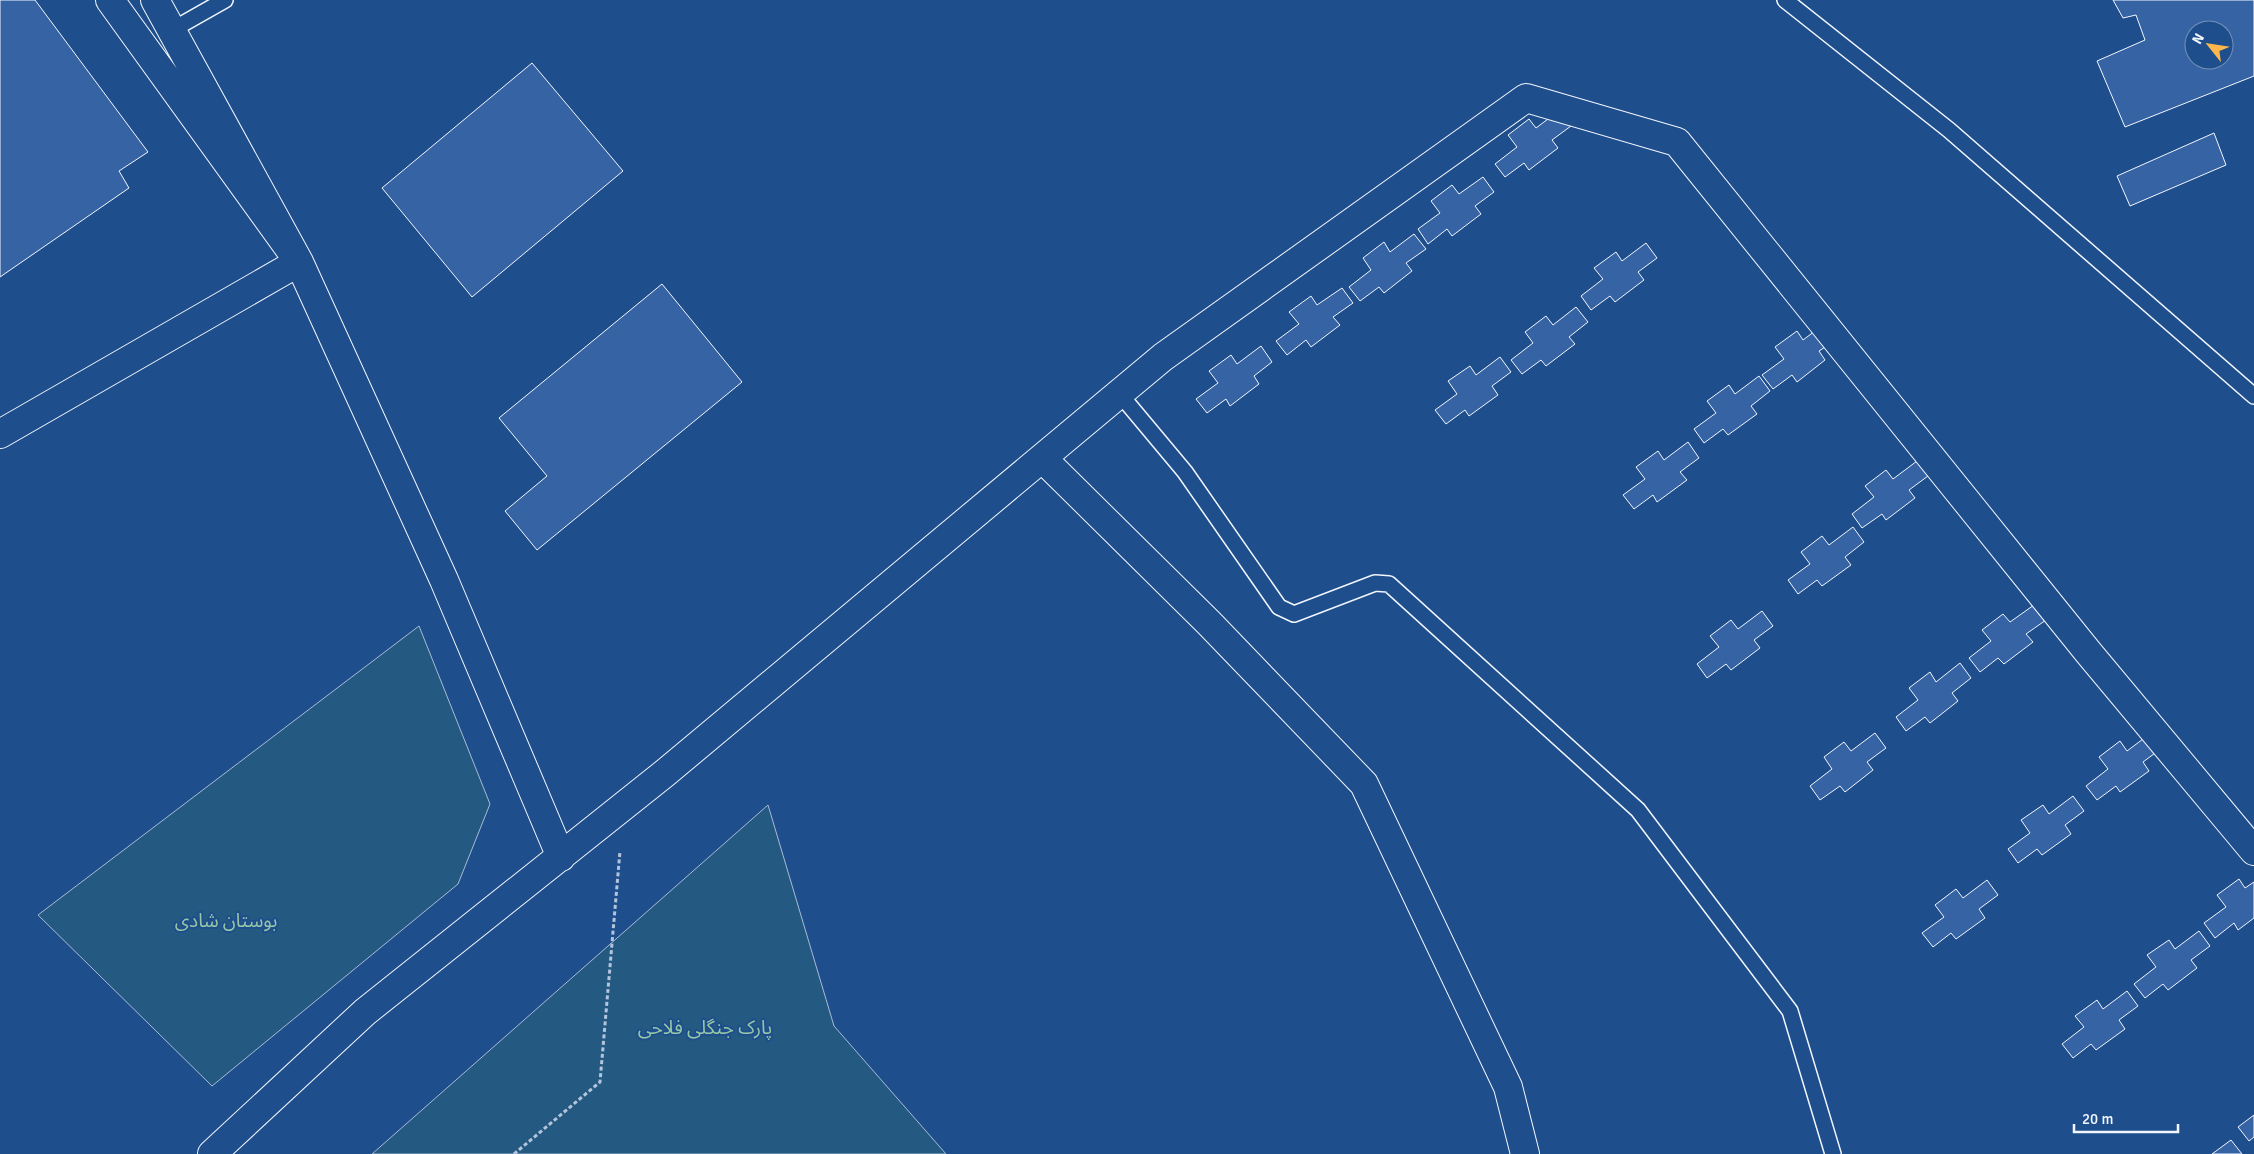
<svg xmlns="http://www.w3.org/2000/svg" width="2254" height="1154" viewBox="0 0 2254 1154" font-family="Signika,'Noto Sans Arabic',sans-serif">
<rect width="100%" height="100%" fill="#1f4e8c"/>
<!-- green -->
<path fill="#245a82" stroke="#a8bbd7" d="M419 626 490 804 458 884 212 1086 38 915Z
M768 805 834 1026 946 1154H372Z"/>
<!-- building -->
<path fill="#3563a3" stroke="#f2f6ff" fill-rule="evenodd" d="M0 0H35L148 152 119 171 129 188 0 277Z
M2113 0H2254V76L2125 127 2097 61 2145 40 2136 15 2123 18ZM2194 30H2224V60H2194Z
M532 63 623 171 472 297 382 188Z
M1560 110 1571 126 1552 140 1558 148 1529 170 1524 163 1505 177 1495 164 1517 147 1508 135 1529 119 1536 128Z
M2214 133 2226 165 2130 206 2117 176Z
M1483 177 1494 192 1475 206 1481 214 1452 236 1447 229 1428 244 1418 229 1440 213 1431 201 1452 185 1459 194Z
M1414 234 1426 249 1406 263 1412 271 1384 293 1379 287 1360 301 1349 287 1371 270 1363 258 1384 242 1390 252Z
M1646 243 1657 258 1638 272 1644 280 1615 302 1610 296 1591 310 1581 296 1603 279 1594 268 1616 252 1622 261Z
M662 284 742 382 537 550 505 511 547 476 499 418Z
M1342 288 1353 303 1333 317 1340 325 1311 347 1306 340 1287 355 1276 341 1299 324 1289 312 1311 296 1317 305Z
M1576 307 1588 322 1569 337 1575 344 1546 366 1541 360 1522 374 1511 360 1533 343 1525 332 1546 316 1553 325Z
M1827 322 1839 338 1819 351 1825 360 1797 382 1792 375 1773 389 1762 375 1784 359 1775 347 1797 331 1803 340Z
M1261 346 1272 362 1254 376 1259 384 1230 406 1226 399 1207 413 1196 399 1218 383 1209 371 1231 355 1237 364Z
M1500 357 1511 372 1492 386 1498 395 1469 416 1465 410 1446 424 1435 410 1457 394 1448 381 1470 366 1476 375Z
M1759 376 1770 391 1751 406 1757 414 1728 435 1723 429 1704 443 1694 429 1716 413 1707 401 1729 385 1735 394Z
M1688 442 1699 458 1680 472 1687 480 1657 502 1653 495 1634 509 1623 495 1645 479 1636 467 1658 451 1664 460Z
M1917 461 1928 476 1909 490 1915 498 1886 520 1882 514 1862 528 1852 514 1874 497 1865 486 1886 470 1893 479Z
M1853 527 1864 542 1845 557 1851 565 1822 586 1817 580 1798 594 1788 580 1810 564 1801 552 1822 536 1829 545Z
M2034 605 2046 620 2026 634 2033 642 2004 664 1998 658 1980 672 1969 658 1991 641 1982 630 2003 614 2010 622Z
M1762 611 1773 626 1754 640 1760 648 1731 670 1726 664 1707 678 1697 664 1719 647 1710 636 1731 620 1738 629Z
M1960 663 1971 678 1952 693 1958 701 1930 723 1925 717 1906 731 1896 717 1918 700 1909 688 1930 672 1936 682Z
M1875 733 1886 748 1867 762 1873 770 1845 792 1840 786 1820 800 1810 786 1832 769 1824 757 1844 742 1851 751Z
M2151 733 2162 748 2143 762 2149 771 2120 792 2116 786 2097 800 2086 786 2108 769 2099 757 2120 741 2127 751Z
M2073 796 2084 811 2065 825 2071 834 2042 855 2037 849 2018 863 2008 849 2030 833 2021 820 2043 805 2049 814Z
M2239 879 2245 888 2254 882V918L2238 930 2234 923 2215 938 2204 923 2226 907 2217 895Z
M1987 880 1998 895 1979 909 1985 918 1956 939 1951 933 1933 947 1922 933 1944 917 1935 905 1956 889 1963 898Z
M2199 931 2210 946 2191 960 2197 968 2168 990 2163 984 2145 998 2134 984 2156 967 2147 955 2169 940 2175 949Z
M2127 991 2138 1006 2119 1020 2125 1029 2096 1050 2091 1044 2073 1058 2062 1044 2084 1027 2075 1016 2097 1000 2103 1009Z
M2254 1115V1137L2249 1141 2238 1127Z
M2231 1140 2242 1154H2212Z"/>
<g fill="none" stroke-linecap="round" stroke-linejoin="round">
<defs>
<path id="lane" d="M1785 0 1949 130 2254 396
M172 30 225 0
M1119 393 1185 472 1279 607 1294 614 1375 583 1389 584 1638 810 1790 1011 1833 1154"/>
<path id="street" d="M110 0 299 262 155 0
M0 434 299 262 444 580 561 857
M1042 458 1209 623 1364 784 1508 1087 1525 1154
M212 1154 365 1012 665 773 1163 357 1526 98 1677 142 2088 652 2254 851"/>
</defs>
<!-- lane casing -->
<use href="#lane" stroke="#f2f6ff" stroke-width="18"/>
<!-- street casing -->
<use href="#street" stroke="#f2f6ff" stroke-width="30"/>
<!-- path -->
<path stroke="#b3c4dc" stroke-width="3" stroke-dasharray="4 2.5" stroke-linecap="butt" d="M514 1154 600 1082 620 851"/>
<!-- lane -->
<use href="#lane" stroke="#1f4e8c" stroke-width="15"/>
<!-- street -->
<use href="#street" stroke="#1f4e8c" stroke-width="28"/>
</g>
<g text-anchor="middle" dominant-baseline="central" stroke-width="4" stroke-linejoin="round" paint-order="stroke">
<!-- park labels -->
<g font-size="19" fill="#97c8a6" stroke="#1f4e8c">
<text x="226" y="921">بوستان شادی</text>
<text x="705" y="1028">پارک جنگلی فلاحی</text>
</g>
</g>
<!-- north arrow -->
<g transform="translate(2209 45) rotate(300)"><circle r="24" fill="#1f4e8c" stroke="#7391ba"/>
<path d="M0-4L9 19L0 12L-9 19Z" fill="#ffb74d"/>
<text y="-8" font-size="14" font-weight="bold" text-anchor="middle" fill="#f2f6ff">N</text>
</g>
<!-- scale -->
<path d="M2074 1124v8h104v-8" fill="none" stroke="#f2f6ff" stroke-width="2.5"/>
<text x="2082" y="1124" font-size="15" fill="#f2f6ff" stroke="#1f4e8c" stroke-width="4" paint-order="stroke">20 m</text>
</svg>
